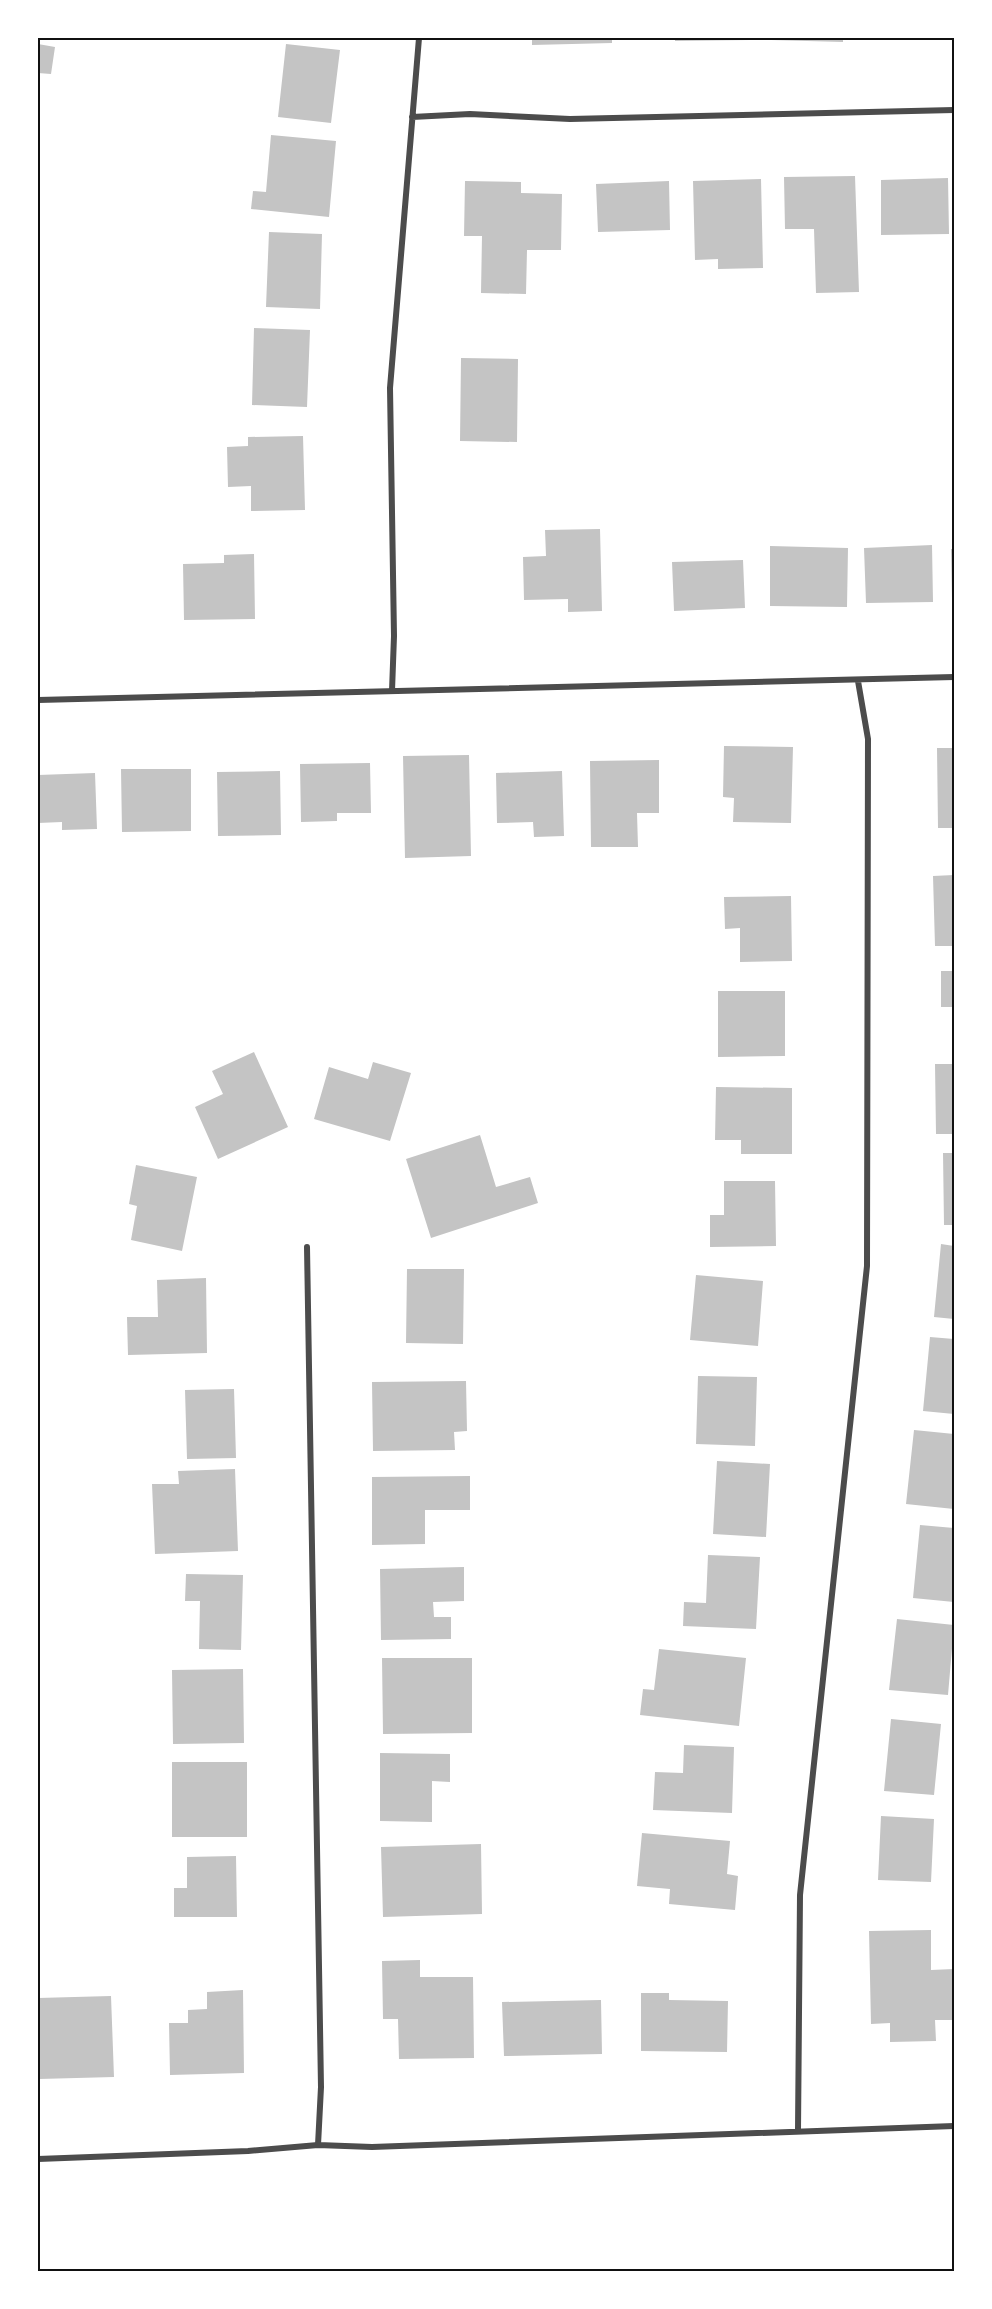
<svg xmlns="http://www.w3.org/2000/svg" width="992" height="2309" viewBox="0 0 992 2309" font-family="'Exo 2',sans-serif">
<rect width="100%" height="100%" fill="#fff"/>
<!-- building -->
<path fill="#c4c4c4" d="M532 38H612V43L532 45Z
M675 38H750V40L675 41Z
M771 38H843V42L771 40Z
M38 44 55 47 51 74 38 73Z
M286 44 340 50 331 123 278 117Z
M271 135 336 141 329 217 251 209 253 191 266 192Z
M855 176 859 292 816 293 814 229H785L784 177Z
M948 178 949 234 881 235V180Z
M761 179 763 268 718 269V259L695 260 693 181Z
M465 181 521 182V193L562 194 561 250H527L526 294 481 293 482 236H464Z
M669 181 670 230 598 232 596 184Z
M269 232 322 234 320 309 266 307Z
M254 328 310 330 307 407 252 405Z
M461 358 518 359 517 442 460 441Z
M303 436 305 510 251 511V486L228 487 227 447 248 446V437Z
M600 529 602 611 568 612V599L524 600 523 557 546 556 545 530Z
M932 545 933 602 866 603 864 548Z
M770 546 848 548 847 607 770 606Z
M951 549H954V599H952Z
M254 554 255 619 184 620 183 564 224 563V555Z
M743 560 745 608 674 611 672 562Z
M724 746 793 747 791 823 733 822 734 798 723 797Z
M937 748H954V828H938Z
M469 755 471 856 405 858 403 756Z
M659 760V813H637L638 847H591L590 761Z
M370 763 371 813H337V821L301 822 300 764Z
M121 769H191V831L122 832Z
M280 771 281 835 218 836 217 772Z
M562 771 564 836 534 837 533 822 497 823 496 773Z
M95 773 97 829 62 830V822L38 823V775Z
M954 875V946H935L933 876Z
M791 896 792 961 740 962V928L725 929 724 897Z
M941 971H954V1034L952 1007H941Z
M718 991H785V1056L718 1057Z
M254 1052 288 1127 218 1159 195 1107 223 1094 212 1071Z
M373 1062 411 1073 390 1141 314 1119 329 1067 368 1079Z
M935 1064H954V1134H936Z
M716 1087 792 1088V1154H741V1140H715Z
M480 1135 496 1187 530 1177 538 1203 431 1238 406 1159Z
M943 1153H954V1225H944Z
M136 1165 197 1177 182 1251 131 1240 137 1206 129 1204Z
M724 1181H775L776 1246 710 1247V1215H724Z
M941 1244 954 1246V1319L934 1317Z
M407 1269H464L463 1344 406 1343Z
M696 1275 763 1281 758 1346 690 1340Z
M206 1278 207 1353 128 1355 127 1317H158L157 1280Z
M930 1337 954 1339V1414L923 1411Z
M698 1376 757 1377 755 1446 696 1444Z
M466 1381 467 1431 454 1432 455 1450 373 1451 372 1382Z
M234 1389 236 1458 187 1459 185 1390Z
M914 1430 954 1434V1509L906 1504Z
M717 1461 770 1464 766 1537 713 1534Z
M235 1469 238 1551 155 1554 152 1484H179L178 1471Z
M470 1476V1510H425V1544L372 1545V1477Z
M920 1525 954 1528V1602L913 1598Z
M708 1555 760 1557 756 1629 683 1626 684 1602 706 1603Z
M464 1567V1601L433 1602 434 1617H451V1639L381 1640 380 1569Z
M186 1574 243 1575 241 1650 199 1649 200 1601H185Z
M897 1619 954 1625 948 1695 889 1690Z
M659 1649 746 1658 739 1726 640 1715 643 1689 654 1690Z
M382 1658H472V1733L383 1734Z
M243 1669 244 1743 173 1744 172 1670Z
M891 1719 941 1724 934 1795 884 1791Z
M684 1745 734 1747 732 1813 653 1810 655 1772 683 1773Z
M380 1753 450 1754V1782L432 1781V1822L380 1821Z
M172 1762H247V1837H172Z
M881 1816 934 1819 931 1882 878 1880Z
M642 1833 730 1841 727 1874 738 1876 735 1910 669 1904 670 1889 637 1886Z
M481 1844 482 1914 383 1917 381 1847Z
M236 1856 237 1917H174V1888H187V1857Z
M931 1930V1970L954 1969V2020H935L936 2041 890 2042V2023L871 2024 869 1931Z
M420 1960V1977H473L474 2058 399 2059 398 2019H383L382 1961Z
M243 1990 244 2073 170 2075 169 2023H188V2010L207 2009V1992Z
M641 1993H669V2000L728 2001 727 2052 641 2051Z
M111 1996 114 2077 39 2079 38 1998Z
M601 2000 602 2054 504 2056 502 2002Z"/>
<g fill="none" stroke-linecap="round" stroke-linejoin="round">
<!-- minor -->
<path stroke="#4c4c4c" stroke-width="6" d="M412 117 470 114 570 119 954 110
M392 691 394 636 390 388 419 38
M38 700 954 677
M307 1247 321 2087 318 2145
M798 2131 800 1895 867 1266 868 739 858 681
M38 2159 248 2151 318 2145 372 2147 954 2126"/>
</g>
<!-- border -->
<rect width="992" height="2309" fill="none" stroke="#ffffff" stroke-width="78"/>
<rect x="39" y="39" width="914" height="2231" fill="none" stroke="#111" stroke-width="2"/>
</svg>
